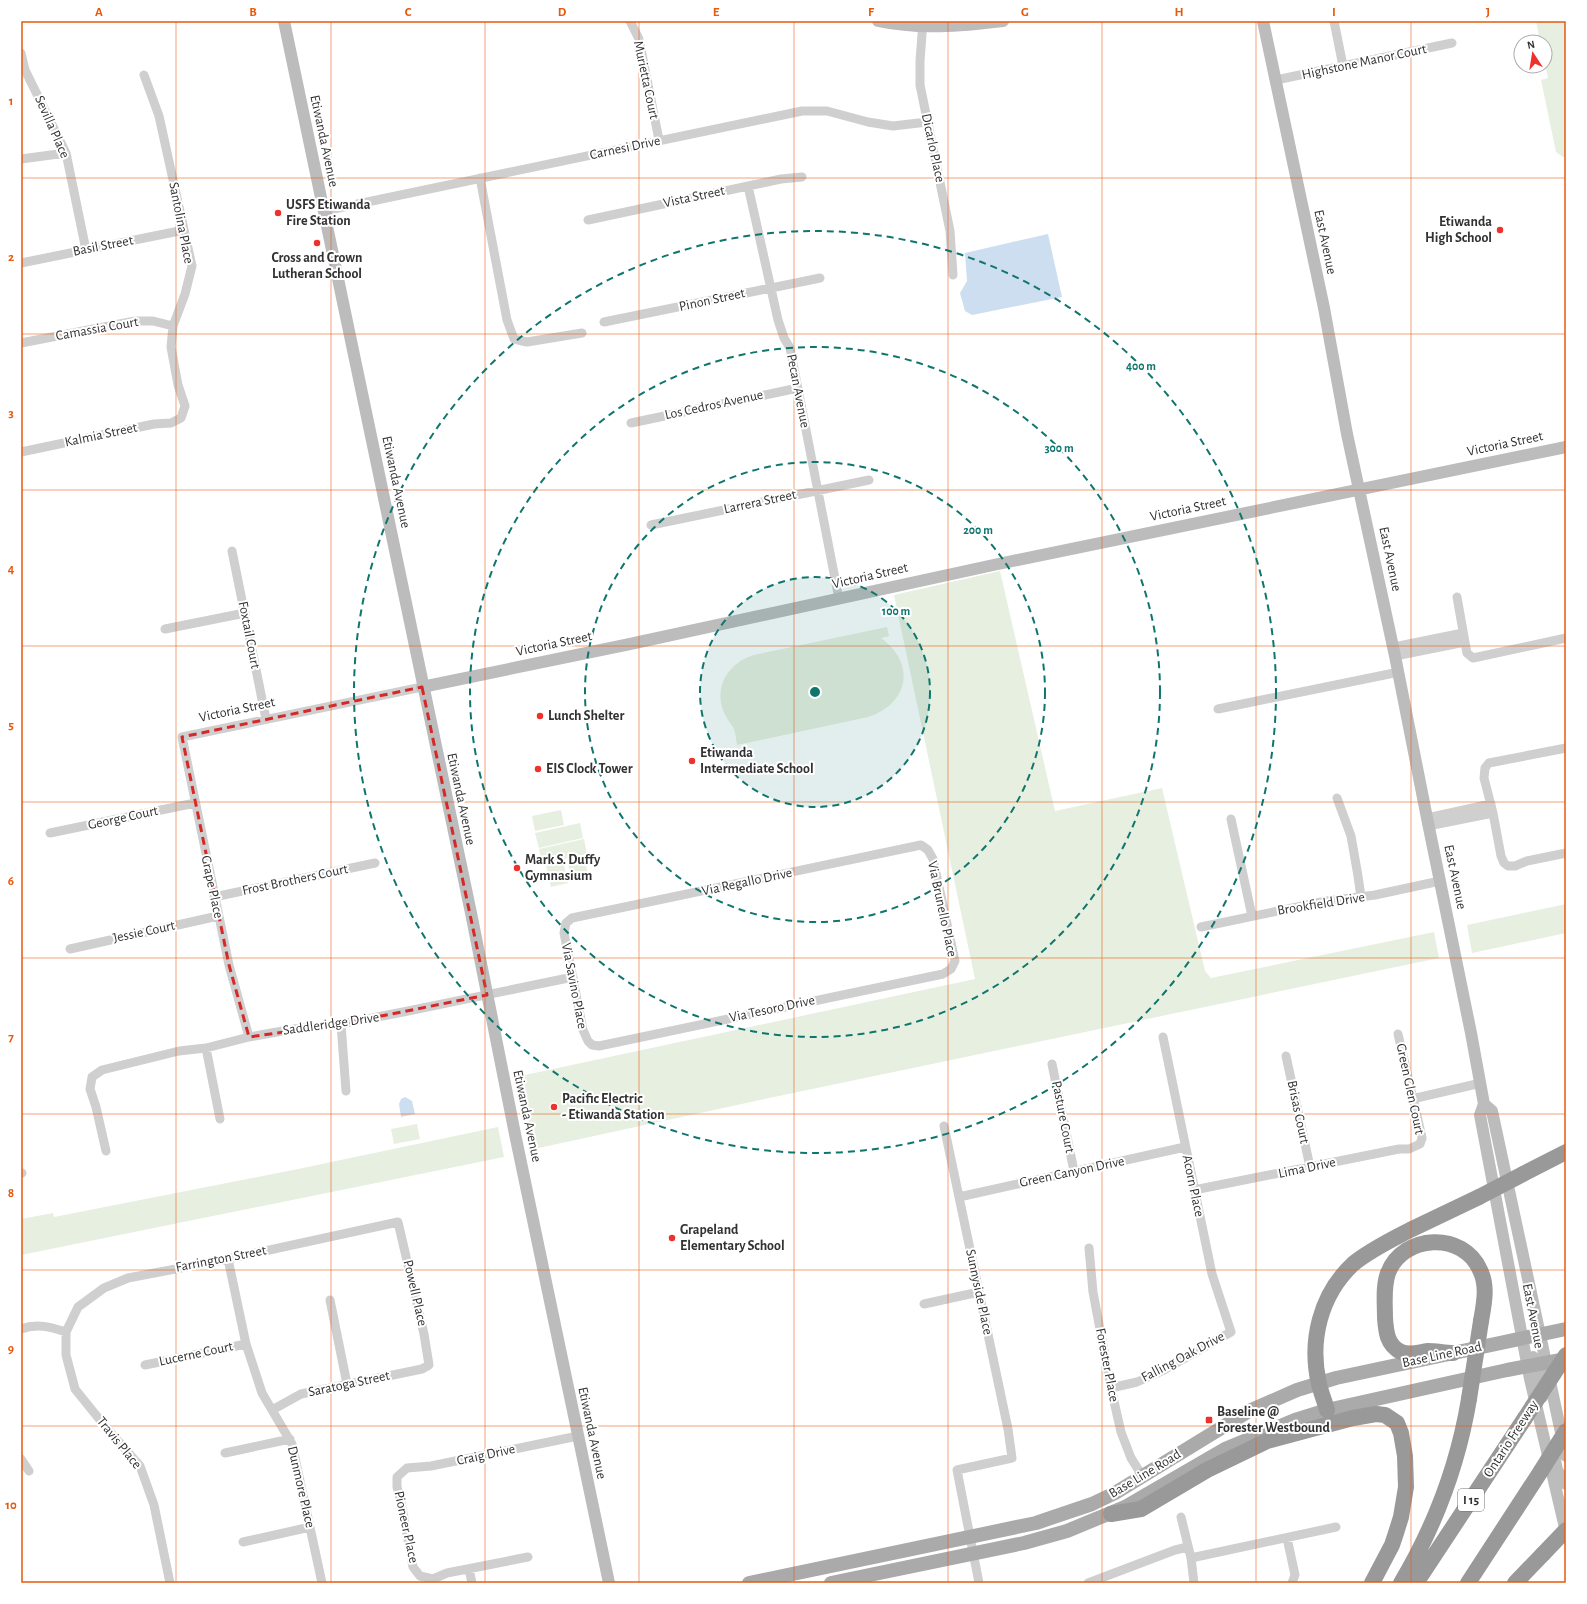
<svg xmlns="http://www.w3.org/2000/svg" width="1587" height="1604" viewBox="0 0 1587 1604" font-family="'Alegreya Sans',sans-serif">
<rect width="100%" height="100%" fill="#fff"/>
<!-- green -->
<path fill="#e7efe0" d="M1536 21H1566V156L1563 157 1556 152 1541 80 1548 78 1545 64V42H1540Z
M1000 571 1055 811 1162 788 1205 971 1211 978 1434 932 1439 958 760 1100 534 1149 520 1076 975 979 894 595Z
M887 627 889 636 881 638C917 664 908 704 868 717L737 745C736 740 736 734 734 729 731 723 725 717 723 710 714 685 730 662 754 655Z
M561 810 564 825 535 831 532 816Z
M580 823 583 838 539 848 535 833Z
M584 839 587 854 542 864 539 849Z
M584 857 589 879 572 882 567 860Z
M563 861 568 883 551 887 546 865Z
M1566 904V933L1472 953 1467 925Z
M417 1124 420 1139 394 1144 391 1129Z
M498 1127 504 1157 21 1255V1219L53 1213 54 1217 298 1169Z"/>
<!-- water -->
<path fill="#ccdeef" d="M1048 234 1062 297 972 315 965 311 960 293 967 281 965 253Z
M405 1097 412 1101 415 1114 401 1117 399 1104 401 1099Z"/>
<g fill="none" stroke-linecap="round" stroke-linejoin="round">
<!-- street -->
<path stroke="#cfcfcf" stroke-width="9" d="M630 21 639 39 659 140
M923 21 920 61V85L950 231 953 275
M1334 21 1343 66
M21 53 25 70 66 153 86 250
M1276 80 1452 43
M21 159 66 153
M480 178 507 320 514 339 527 342 582 333
M748 186 778 320 784 338 790 348 839 599
M324 211 802 111H827L868 122 893 126 927 122
M588 220 781 179 802 177
M21 263 184 230
M604 322 820 278
M21 343 135 321H153L173 326
M631 423 798 388
M21 452 154 424 171 423 181 418 185 406 178 385 171 347 173 326 185 294 192 266 159 116 144 75
M651 525 869 480
M232 551 266 719
M1457 597 1466 648 1467 653 1473 658 1566 638
M165 629 245 613
M1394 647 1463 633
M1395 656 1465 642
M1218 709 1399 672
M1566 748 1489 763 1485 768 1484 778 1493 813 1501 856 1504 863 1508 866H1515L1527 861 1566 853
M1337 798 1351 836 1358 876 1361 897
M1427 818 1491 804
M1231 819 1252 916
M1428 826 1493 813
M50 833 195 803
M921 845 928 850 933 859 955 961 951 969 943 974 599 1046 592 1045 588 1041 583 1030 564 933 566 923 572 918Z
M214 897 375 863
M1201 927 1326 901 1375 895 1440 881
M70 949 218 916
M341 1024 346 1091
M249 1037 229 965 182 737 422 687
M206 1048 220 1119
M1286 1056 1310 1167
M1052 1064 1074 1171
M1412 1099 1481 1083
M944 1126 1008 1429 1012 1458 957 1470 979 1583
M106 1151 96 1107 90 1089 92 1077 102 1070 179 1051 206 1048 249 1037 294 1029 341 1024 403 1012 573 977
M21 1173H22
M1194 1190 1399 1149H1409L1420 1144 1422 1138 1421 1133 1398 1034
M959 1197 1185 1147
M1089 1248 1093 1292 1111 1388 1121 1432 1131 1458 1143 1477
M228 1259 246 1344 262 1393 292 1444 322 1583
M330 1300 347 1384
M924 1304 979 1292
M21 1329C37 1323 51 1327 66 1332
M145 1365 246 1344
M1111 1388 1137 1382 1162 1371 1231 1332 1212 1274 1163 1037
M225 1453 290 1439
M21 1459 29 1471
M1181 1517 1191 1558 1194 1583
M1287 1538 1295 1575 1292 1583
M243 1542 310 1527
M528 1557 447 1573 433 1579 420 1576 413 1567 401 1502 397 1487V1477L407 1468 431 1466 578 1436
M1191 1558 1336 1527
M469 1569 472 1583
M170 1583 154 1505 140 1466 104 1425 75 1389 66 1355V1332L78 1307 104 1288 128 1278 228 1259 398 1222 424 1334 429 1365 422 1369 301 1394 272 1410
M1088 1583 1175 1550 1188 1547"/>
<!-- secondary -->
<path stroke="#bcbcbc" stroke-width="12" d="M284 21 471 913 515 1134 609 1583
M878 21C919 30 962 26 1003 21
M1263 21 1324 308 1347 434 1395 656 1427 818 1471 1033 1484 1104 1480 1115 1530 1379 1566 1532
M422 687 630 644 998 564 1566 447
M1484 1104 1492 1111 1566 1456
M1533 1357 1542 1397
M1555 1460 1557 1470 1566 1484"/>
<!-- primary -->
<path stroke="#aaa" stroke-width="14" d="M749 1583 1036 1523 1092 1504 1115 1493 1249 1411 1297 1390 1336 1378 1566 1329
M831 1583 1024 1543 1067 1531 1125 1507 1225 1449 1295 1420 1327 1410 1507 1370 1566 1359"/>
<!-- highway -->
<path stroke="#999" stroke-width="16" d="M1523 1174 1566 1152
M1453 1353C1445 1353 1436 1351 1428 1351 1419 1352 1411 1356 1401 1352 1387 1345 1386 1332 1385 1318 1385 1303 1383 1287 1388 1273 1403 1234 1463 1231 1480 1270 1488 1286 1484 1304 1481 1321
M1327 1410C1325 1402 1321 1393 1319 1384 1309 1341 1320 1295 1353 1264 1370 1250 1391 1240 1410 1230 1433 1219 1456 1208 1479 1197
M1111 1514 1141 1509 1207 1470 1267 1441 1353 1418 1376 1414 1385 1415 1397 1423 1401 1433 1405 1456 1406 1487 1401 1517 1396 1533 1392 1545 1372 1583
M1401 1583C1435 1526 1458 1465 1469 1399
M1416 1583 1525 1418
M1468 1583 1541 1471
M1515 1583 1543 1554"/>
<!-- highway-bridge -->
<path stroke="#999" stroke-width="16" d="M1479 1197 1523 1174
M1469 1399 1481 1321
M1525 1418 1566 1355
M1541 1471 1566 1431
M1543 1554 1566 1530"/>
</g>
<!-- marked area -->
<path fill="none" stroke="#d62828" stroke-width="3" stroke-dasharray="8 5" stroke-linejoin="round" d="M422 687 487 995 341 1024 249 1037 229 965 182 737Z"/>
<!-- grid -->
<path fill="none" stroke="#e8590c" stroke-width="1" stroke-opacity="0.55" d="M176 21V1583M331 21V1583M485 21V1583M639 21V1583M794 21V1583M948 21V1583M1102 21V1583M1256 21V1583M1411 21V1583M21 178H1566M21 334H1566M21 490H1566M21 646H1566M21 802H1566M21 958H1566M21 1114H1566M21 1270H1566M21 1426H1566"/>
<!-- distance rings -->
<circle cx="815" cy="692" r="115" fill="#0f766e" fill-opacity=".12"/>
<g fill="none" stroke="#0f766e" stroke-width="2" stroke-dasharray="7 5">
<circle cx="815" cy="692" r="115"/>
<circle cx="815" cy="692" r="230"/>
<circle cx="815" cy="692" r="345"/>
<circle cx="815" cy="692" r="461"/>
</g>
<!-- markers -->
<g fill="#ef312e" stroke="#fff" stroke-width="1.5">
<circle cx="278" cy="213" r="4"/>
<circle cx="1500" cy="230" r="4"/>
<circle cx="317" cy="243" r="4"/>
<circle cx="540" cy="716" r="4"/>
<circle cx="692" cy="761" r="4"/>
<circle cx="538" cy="769" r="4"/>
<circle cx="517" cy="868" r="4"/>
<circle cx="554" cy="1107" r="4"/>
<circle cx="672" cy="1238" r="4"/>
<rect x="1205" y="1416" width="8" height="8" rx="2"/>
</g>
<g text-anchor="middle" dominant-baseline="central" stroke-width="4" stroke-linejoin="round" paint-order="stroke">
<!-- shield labels -->
<rect fill="#fff" stroke="#707070" stroke-width="1" x="1458" y="1489" width="26" height="22" rx="3"/>
<g font-size="13" font-weight="bold" fill="#323232">
<text x="1471" y="1500">I 15</text>
</g>
<!-- street labels -->
<g font-size="14" fill="#323232" stroke="#fff">
<text transform="translate(1364 62) rotate(-12)">Highstone Manor Court</text>
<text transform="translate(646 80) rotate(78)">Murietta Court</text>
<text transform="translate(52 127) rotate(66)">Sevilla Place</text>
<text transform="translate(324 141) rotate(78)">Etiwanda Avenue</text>
<text transform="translate(625 148) rotate(-12)">Carnesi Drive</text>
<text transform="translate(933 148) rotate(78)">Dicarlo Place</text>
<text transform="translate(694 197) rotate(-12)">Vista Street</text>
<text transform="translate(181 223) rotate(79)">Santolina Place</text>
<text transform="translate(1325 242) rotate(78)">East Avenue</text>
<text transform="translate(103 246) rotate(-11)">Basil Street</text>
<text transform="translate(712 300) rotate(-12)">Pinon Street</text>
<text transform="translate(97 329) rotate(-10)">Camassia Court</text>
<text transform="translate(798 391) rotate(79)">Pecan Avenue</text>
<text transform="translate(714 405) rotate(-12)">Los Cedros Avenue</text>
<text transform="translate(101 435) rotate(-12)">Kalmia Street</text>
<text transform="translate(1505 444) rotate(-12)">Victoria Street</text>
<text transform="translate(396 482) rotate(78)">Etiwanda Avenue</text>
<text transform="translate(760 502) rotate(-12)">Larrera Street</text>
<text transform="translate(1188 509) rotate(-12)">Victoria Street</text>
<text transform="translate(1390 559) rotate(78)">East Avenue</text>
<text transform="translate(870 576) rotate(-13)">Victoria Street</text>
<text transform="translate(249 635) rotate(79)">Foxtail Court</text>
<text transform="translate(554 644) rotate(-12)">Victoria Street</text>
<text transform="translate(237 710) rotate(-12)">Victoria Street</text>
<text transform="translate(461 799) rotate(78)">Etiwanda Avenue</text>
<text transform="translate(123 818) rotate(-12)">George Court</text>
<text transform="translate(1455 877) rotate(78)">East Avenue</text>
<text transform="translate(295 880) rotate(-12)">Frost Brothers Court</text>
<text transform="translate(747 882) rotate(-12)">Via Regallo Drive</text>
<text transform="translate(212 887) rotate(78)">Grape Place</text>
<text transform="translate(1321 904) rotate(-9)">Brookfield Drive</text>
<text transform="translate(942 909) rotate(78)">Via Brunello Place</text>
<text transform="translate(144 932) rotate(-12)">Jessie Court</text>
<text transform="translate(574 986) rotate(79)">Via Savino Place</text>
<text transform="translate(772 1009) rotate(-12)">Via Tesoro Drive</text>
<text transform="translate(331 1024) rotate(-8)">Saddleridge Drive</text>
<text transform="translate(1410 1089) rotate(78)">Green Glen Court</text>
<text transform="translate(1298 1112) rotate(78)">Brisas Court</text>
<text transform="translate(527 1116) rotate(78)">Etiwanda Avenue</text>
<text transform="translate(1063 1117) rotate(79)">Pasture Court</text>
<text transform="translate(1307 1168) rotate(-12)">Lima Drive</text>
<text transform="translate(1072 1172) rotate(-12)">Green Canyon Drive</text>
<text transform="translate(1193 1186) rotate(78)">Acorn Place</text>
<text transform="translate(221 1259) rotate(-11)">Farrington Street</text>
<text transform="translate(979 1292) rotate(78)">Sunnyside Place</text>
<text transform="translate(415 1293) rotate(77)">Powell Place</text>
<text transform="translate(1533 1316) rotate(79)">East Avenue</text>
<text transform="translate(196 1354) rotate(-12)">Lucerne Court</text>
<text transform="translate(1442 1355) rotate(-12)">Base Line Road</text>
<text transform="translate(1183 1357) rotate(-28)">Falling Oak Drive</text>
<text transform="translate(1107 1365) rotate(79)">Forester Place</text>
<text transform="translate(349 1384) rotate(-12)">Saratoga Street</text>
<text transform="translate(592 1433) rotate(78)">Etiwanda Avenue</text>
<text transform="translate(1511 1439) rotate(-57)">Ontario Freeway</text>
<text transform="translate(119 1443) rotate(51)">Travis Place</text>
<text transform="translate(486 1455) rotate(-12)">Craig Drive</text>
<text transform="translate(1145 1474) rotate(-31)">Base Line Road</text>
<text transform="translate(301 1487) rotate(77)">Dunmore Place</text>
<text transform="translate(406 1527) rotate(78)">Pioneer Place</text>
</g>
<!-- poi labels -->
<g font-size="14" font-weight="bold" fill="#323232" stroke="#fff" text-anchor="start">
<text x="286" y="205">USFS Etiwanda<tspan x="286" dy="16">Fire Station</tspan></text>
<text x="1492" y="222" text-anchor="end">Etiwanda<tspan x="1492" dy="16">High School</tspan></text>
<text x="317" y="258" text-anchor="middle">Cross and Crown<tspan x="317" dy="16">Lutheran School</tspan></text>
<text x="548" y="716">Lunch Shelter</text>
<text x="700" y="753">Etiwanda<tspan x="700" dy="16">Intermediate School</tspan></text>
<text x="546" y="769">EIS Clock Tower</text>
<text x="525" y="860">Mark S. Duffy<tspan x="525" dy="16">Gymnasium</tspan></text>
<text x="562" y="1099">Pacific Electric<tspan x="562" dy="16">- Etiwanda Station</tspan></text>
<text x="680" y="1230">Grapeland<tspan x="680" dy="16">Elementary School</tspan></text>
<text x="1217" y="1412">Baseline @<tspan x="1217" dy="16">Forester Westbound</tspan></text>
</g>
</g>
<circle cx="815" cy="692" r="6" fill="#0f766e" stroke="#fff" stroke-width="2"/>
<g font-size="12" text-anchor="middle" font-weight="bold" fill="#0f766e" stroke="#fff" stroke-width="4" stroke-linejoin="round" paint-order="stroke">
<text x="1141" y="370">400 m</text>
<text x="1059" y="452">300 m</text>
<text x="978" y="534">200 m</text>
<text x="896" y="615">100 m</text>
</g>
<!-- border -->
<rect width="1587" height="1604" fill="none" stroke="#ffffff" stroke-width="44"/>
<!-- north arrow -->
<g transform="translate(1533 54) rotate(348)"><circle r="19" fill="#ffffff" stroke="#adadad"/>
<path d="M0-3L7 15L0 10L-7 15Z" fill="#ef312e"/>
<text y="-6" font-size="11" font-weight="bold" text-anchor="middle" fill="#323232">N</text>
</g>
<rect x="22" y="22" width="1543" height="1560" fill="none" stroke="#e8590c" stroke-width="1.5"/>
<g font-size="13" text-anchor="middle" font-weight="bold" fill="#e8590c">
<text x="99" y="16">A</text>
<text x="253" y="16">B</text>
<text x="408" y="16">C</text>
<text x="562" y="16">D</text>
<text x="716" y="16">E</text>
<text x="871" y="16">F</text>
<text x="1025" y="16">G</text>
<text x="1179" y="16">H</text>
<text x="1334" y="16">I</text>
<text x="1488" y="16">J</text>
<text x="11" y="105">1</text>
<text x="11" y="261">2</text>
<text x="11" y="417">3</text>
<text x="11" y="573">4</text>
<text x="11" y="729">5</text>
<text x="11" y="885">6</text>
<text x="11" y="1041">7</text>
<text x="11" y="1197">8</text>
<text x="11" y="1353">9</text>
<text x="11" y="1509">10</text>
</g>
</svg>
